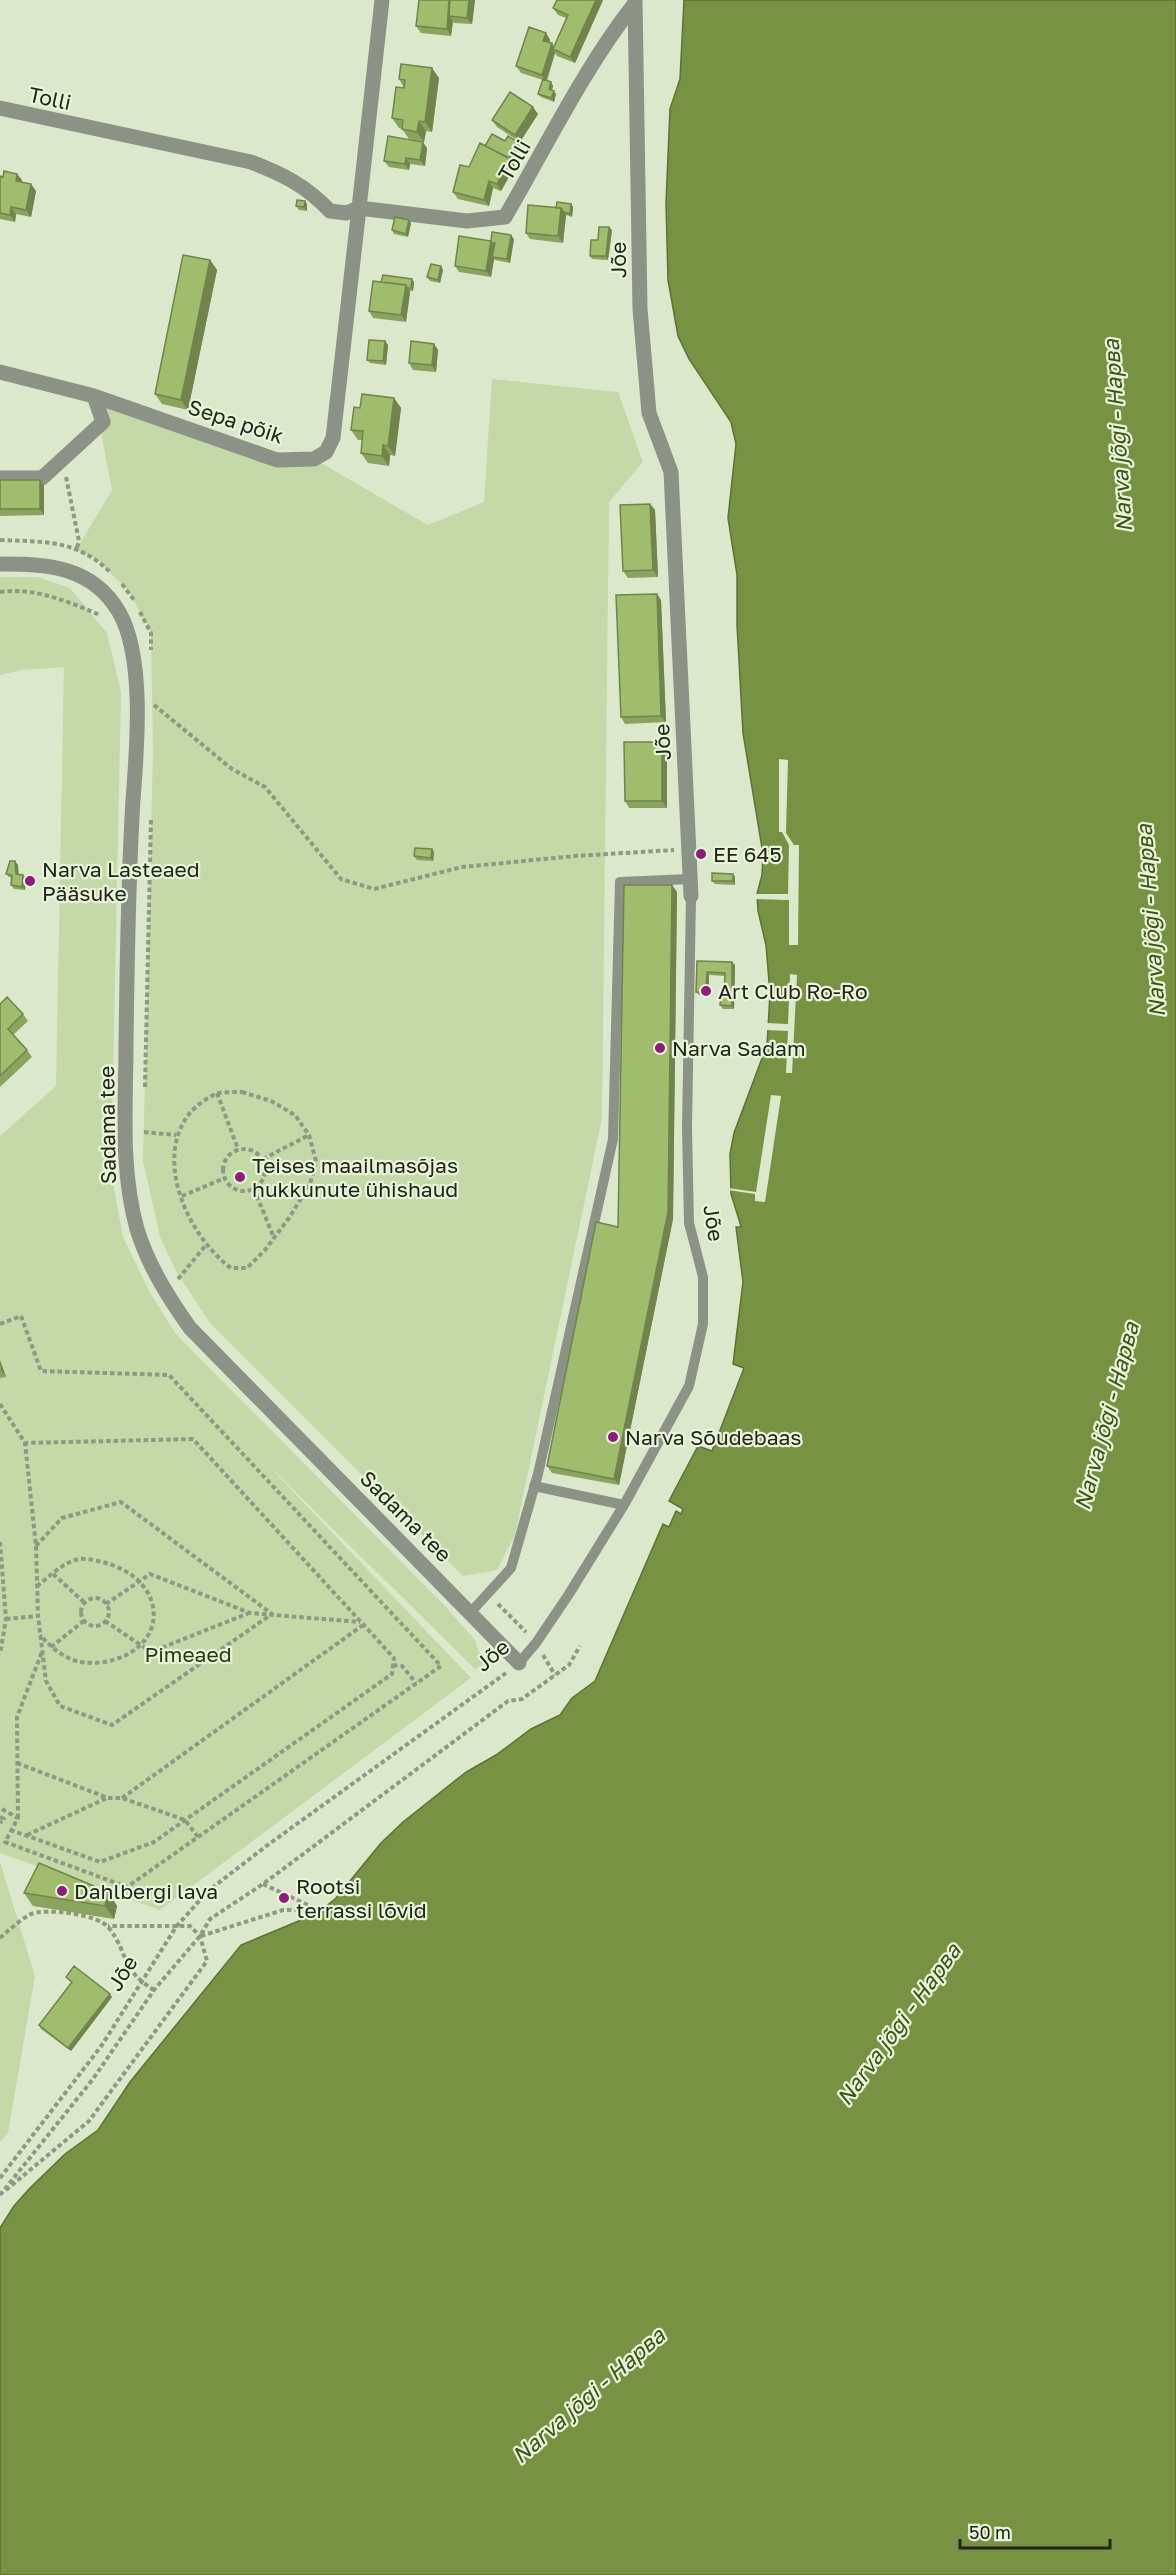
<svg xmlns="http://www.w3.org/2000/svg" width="1176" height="2575" viewBox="0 0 1176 2575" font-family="'Golos Text',sans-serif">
<rect width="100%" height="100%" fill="#dce8cb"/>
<!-- green -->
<path fill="#c5d8a8" d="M492 379 618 392 643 462 609 502 602 1118 515 1535 497 1570 463 1576 210 1323 176 1271 160 1237 143 1161 153 751 151 633 129 592 97 559 76 550 112 490 94 396 277 460 314 459 428 525 484 502Z
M0 577H38L70 588 107 633 121 692 111 1172 123 1237 150 1293 176 1334 445 1606 475 1640 483 1664 475 1669 264 1461 471 1678 160 1910 0 1853V1136L56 1086 64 667 22 670 0 675Z
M0 1862 35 1976 8 2133 0 2142Z"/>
<!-- water -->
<path fill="#789243" stroke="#5e7136" stroke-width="1.5" d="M684 0H1176V2575H0V2228L14 2206 29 2189 65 2154 98 2130 130 2082 241 1945 318 1913 336 1898 381 1843 403 1822 466 1772 496 1755 531 1729 560 1715 572 1698 595 1681 663 1524 669 1527 676 1511 681 1514 683 1509 669 1501 698 1446 712 1451 744 1368 733 1364 743 1282 736 1227H741L740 1223 731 1194 730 1154 734 1133 767 1045 770 994 766 945 758 911 757 894 762 875 763 854 743 733 737 625V575L728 518 736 444 731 422 689 359 678 336 668 280 666 203 670 109 680 79Z"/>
<!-- pier -->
<path fill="#dce8cb" d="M779 759 788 760 786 833 794 845H799L798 945H789V900L754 899V894H788L789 845 782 832H779Z
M790 974 797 975 792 1073H786L788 1031 765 1030 766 1023 788 1024Z
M771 1095 781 1096 765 1202 755 1201V1194L728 1190V1188L756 1192Z"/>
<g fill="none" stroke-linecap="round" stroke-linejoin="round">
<!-- path -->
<path stroke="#8f9882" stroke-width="4" stroke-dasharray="4.5 3" stroke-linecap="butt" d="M66 477 79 541 76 550
M0 540C44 542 77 539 111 573
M122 584 134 600
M0 592C35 587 69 602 100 615
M140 612 151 633V650
M154 705 232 769 265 787 341 879 374 889 462 867 575 856 674 850
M145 1087 151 819
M242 1092 271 1101 295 1115 309 1135 316 1161 310 1184 289 1218 265 1250 247 1268H231C189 1237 153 1161 189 1114 196 1106 208 1096 219 1093 226 1092 235 1092 242 1092Z
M217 1093 238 1149
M144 1132 176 1135
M223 1170a21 21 0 1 1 42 0a21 21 0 1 1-42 0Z
M263 1159 309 1135
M254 1189 274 1238
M182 1196 225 1178
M178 1279 206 1245
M0 1324 21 1316 41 1371 169 1375 441 1666 127 1887 5 1842 18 1818 0 1808
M0 1404 25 1443 193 1439 394 1658 392 1674 154 1842 100 1862 11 1830
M0 1542 6 1619 0 1654
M36 1546 62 1518 121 1502 272 1614 112 1725 60 1706 46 1681 38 1616
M53 1574 85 1603
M37 1586C49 1577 63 1562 79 1559 87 1558 99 1561 106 1563 171 1582 169 1651 104 1662 75 1666 59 1656 40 1635
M81 1612a14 14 0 1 1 28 0a14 14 0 1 1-28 0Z
M106 1604 150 1574 250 1613 360 1622
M498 1604 526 1632
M6 1619 38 1616 36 1546 25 1443
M105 1621 151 1652 249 1613
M51 1647 85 1620
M543 1655 555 1675
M393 1665 402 1666 416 1683
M17 1763 108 1798H122L185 1820 198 1837
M122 1798 363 1625
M0 1817 4 1819 0 1823
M18 1818 17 1717 42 1652
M27 1835 107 1798
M263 1884 314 1908
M201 1936 283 1910 317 1909
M0 1938C9 1930 19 1921 29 1915 43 1907 99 1914 109 1928 129 1954 120 1969 154 1990
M0 2178 102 2045 176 1927 208 1891 269 1844 506 1673
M6 2190 89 2121 207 1961 200 1936 190 1926H108
M0 2195 93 2079 154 1990 200 1936 210 1919 263 1884 508 1701 522 1699 569 1665 580 1646"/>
<!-- lane -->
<path stroke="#8d9286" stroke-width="10" d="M534 1486 624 1505
M471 1612 511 1568 538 1474 613 1139 620 882 690 879
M519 1663 536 1643 569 1594 624 1505 689 1386 703 1324V1277L689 1223 687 1128 691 896"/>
<!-- street -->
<path stroke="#8d9286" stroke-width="15" d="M382 0 359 208 467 221 505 217C547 145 584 68 635 3
M635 0 640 309 649 413 671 472 691 896
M0 108 251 162C284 175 305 185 330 211L346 213 359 208 333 438 326 452 314 459 277 460 94 396 0 372
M0 478H42L103 422 94 396
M0 564C47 564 92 566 119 612 145 657 137 748 133 800 128 881 127 962 126 1044 126 1106 120 1168 137 1229 148 1265 168 1297 190 1328L519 1663"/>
</g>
<!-- wall -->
<path fill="#8aa35e" d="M419 0H475L472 24 454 23 453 21 451 36 421 33 416 26Z
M603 0 575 63 557 56 555 53 547 81 551 82 553 86 552 90 554 91 556 94 554 102 541 97 538 94 543 80 521 73 516 66 546 33 550 40 549 43H552L554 47 566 18 558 15 553 8Z
M439 78 432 132 426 131 424 142 409 139 402 129 399 128 392 118 404 88 399 79Z
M538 114 520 142 497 127 492 120Z
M505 141 518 142 521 145 512 161 515 166 501 191 493 188 489 206 458 199 453 192 469 167 485 146Z
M427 148 425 166 410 164 409 170 389 167 384 161Z
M17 174 22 180V182L36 191 31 217 16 214 15 222 0 219V176L3 177Z
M307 204V211L299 210 296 206Z
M571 204 573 207 572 217 566 215 563 243 530 239 526 233 556 208Z
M411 223 408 237 394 234 392 230Z
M612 230 608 260 592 259 590 256 598 240Z
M514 239 510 263 495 260 494 259 491 277 459 272 455 266 491 241Z
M210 260 217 270 188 410 162 404 155 394Z
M443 270 440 283 430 281 427 277Z
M381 282H414L413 291H410V292L406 322 373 318 369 311Z
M385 341 388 345 386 365 370 363 367 360Z
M434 344 438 350 436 372 413 370 409 363Z
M394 398 401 408 395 456 390 455 389 466 368 463 361 453 362 440H358L351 430 360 408Z
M0 480H40L44 486V515L0 516Z
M650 504 655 510 658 577 628 578 623 571Z
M661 600 666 722 625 724 621 717Z
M667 748V808H629L625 801Z
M432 849 434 852 433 861 417 860 414 856Z
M18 865V874L23 875 26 878 25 890 14 889 11 885 12 878 9 877 6 874Z
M733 874 735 877V885L715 884 712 881Z
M672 885 677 892 673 1219 619 1485 552 1473 547 1466 618 1227Z
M697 961 735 965 734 1009H723L720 1005 724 995 725 976 709 975V995H699L696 992Z
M0 1004 23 1014 28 1021 13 1035 27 1050 32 1057 0 1087Z
M0 1360 6 1377 0 1378Z
M108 1892 117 1906 114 1919 33 1906 24 1893Z
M66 1977 112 1997 71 2051 41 2029 39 2025 72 1983Z"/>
<!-- shaded-wall -->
<path fill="#70844c" d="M449 0V16L453 21 451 36 447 29Z
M469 0H475L472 24 467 18Z
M596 0H603L575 63 570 57Z
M546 33 550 40 548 47 543 41Z
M552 43 556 50 553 49 555 53 546 81 542 75Z
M432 68 439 78 432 132 425 122Z
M551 82 553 86 551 92 549 89Z
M554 91 556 94 554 102 551 98Z
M533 107 538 114 520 142 515 135Z
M419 121 426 131 424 142 417 132Z
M423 142 427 148 425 166 420 160Z
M518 142 521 145 512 161 515 166 501 191 497 184 508 159Z
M406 158 410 164 409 170 405 164Z
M17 174 22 180 20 188 16 181Z
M489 181 493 188 489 206 484 200Z
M31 184 36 191 31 217 26 210Z
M305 201 307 204V211L304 207Z
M571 204 573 207 572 217 570 214Z
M11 207 16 214 15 222 10 215Z
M561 208 566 215 563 243 558 236Z
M409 220 411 223 408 237 406 234Z
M609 227 612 230 608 260 606 256Z
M511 235 514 239 510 263 507 259Z
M491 241 496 248 492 257 494 259 491 277 486 271Z
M210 260 217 270 188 410 181 400Z
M441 266 443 270 440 283 438 280Z
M412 279 414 282 413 291 411 288Z
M406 285 410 292 406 322 401 315Z
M385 341 388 345 386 365 383 361Z
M434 344 438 350 436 372 432 365Z
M394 398 401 408 395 456 388 446Z
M383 445 390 455 389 466 382 456Z
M40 480 44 486V515L40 509Z
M650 504 655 510 658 577 653 570Z
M657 594 661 600 666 722 661 716Z
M662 742 667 748V808L662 801Z
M432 849 434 852 433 861 431 858Z
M15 861 18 865 19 877 16 874Z
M733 874 735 877V885L733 881Z
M23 875 26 878 25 890 22 887Z
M672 885 677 892 673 1219 619 1485 614 1479Z
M732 962 735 965 734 1009 732 1006Z
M707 972 709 975V995L706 992Z
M0 1360 6 1377 1 1370Z
M108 1892 117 1906 114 1919 105 1906Z
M110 1994 112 1997 71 2051 68 2048Z"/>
<!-- building -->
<path fill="#a0bd6d" stroke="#70844c" stroke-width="1.5" d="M419 0H449L447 29 416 26Z
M450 0H469L467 18 449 16Z
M557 0H596L570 57 553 49 568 15 553 8Z
M529 27 546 33 543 41 552 43 542 75 516 66Z
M401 64 432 68 425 122 419 121 417 132 402 129 403 120 392 118 396 87 404 88 405 80 399 79Z
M543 79 551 82 549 89 554 91 551 98 538 94Z
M510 92 533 107 515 135 492 120Z
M492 134 505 141 508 136 518 142 509 158 485 146Z
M388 136 423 142 420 160 406 158 405 164 384 161Z
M480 143 510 159 497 184 489 181 484 200 453 192 460 165 469 167Z
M4 171 17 174 16 181 31 184 26 210 11 207 10 215 0 213V176L3 177Z
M297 200 305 201 304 207 296 206Z
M557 202 571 204 570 214 564 212 561 208H556Z
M528 205 561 208 558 236 526 233Z
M395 217 409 220 406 234 392 230Z
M599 227H609L606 256H590L591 240H598Z
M492 232 511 235 507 259 492 257 495 243H492L491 241Z
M459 236 491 241 486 271 455 266Z
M183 255 210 260 181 400 155 394Z
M431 264 441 266 438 280 427 277Z
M383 275 412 279 411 288H407L406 285 381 282Z
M373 281 406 285 401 315 369 311Z
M369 340 385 341 383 361 367 360Z
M411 341 434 344 432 365 409 363Z
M362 394 394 398 388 446 383 445 382 456 361 453 363 431 351 430 354 407 360 408Z
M0 480H40V509H0Z
M650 504 653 570 623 571 620 505Z
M657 594 661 716 621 717 616 595Z
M624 742H662V801H625Z
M415 848 432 849 431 858 414 856Z
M10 861H15L16 874 23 875 22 887 11 885 12 875 6 874Z
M712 873 733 874V881H712Z
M624 885H672L668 1212 614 1479 547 1466 596 1222 618 1227Z
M697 961 732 962V1006L720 1005 721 994 724 995 725 973 707 972 706 992H696Z
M7 997 23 1014 8 1029 27 1050 0 1076V1004Z
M39 1863 108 1892 105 1906 24 1893Z
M74 1966 110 1994 68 2048 39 2025 72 1982 66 1977Z"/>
<!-- markers -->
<g fill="#8e1c7d" stroke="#e9f5d8" stroke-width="2">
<circle cx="701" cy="854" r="6"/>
<circle cx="30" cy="881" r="6"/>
<circle cx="706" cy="991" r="6"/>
<circle cx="660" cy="1048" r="6"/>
<circle cx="240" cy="1177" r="6"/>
<circle cx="613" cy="1437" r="6"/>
<circle cx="62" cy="1891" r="6"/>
<circle cx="284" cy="1898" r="6"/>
</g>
<g text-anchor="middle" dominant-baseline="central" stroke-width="4.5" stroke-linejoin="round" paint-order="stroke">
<!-- street labels -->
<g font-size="21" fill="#202419" stroke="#e9f5d8">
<text transform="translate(50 98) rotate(12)">Tolli</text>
<text transform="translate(514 160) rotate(-60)">Tolli</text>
<text transform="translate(618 260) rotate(-91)">Jõe</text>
<text transform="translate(236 421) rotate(18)">Sepa põik</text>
<text transform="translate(662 742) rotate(-93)">Jõe</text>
<text transform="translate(107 1125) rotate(-91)">Sadama tee</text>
<text transform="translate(714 1223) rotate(81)">Jõe</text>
<text transform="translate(406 1516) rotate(45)">Sadama tee</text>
<text transform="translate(492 1655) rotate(-40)">Jõe</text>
<text transform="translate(122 1973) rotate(-58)">Jõe</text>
</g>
<!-- poi labels -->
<g font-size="21" fill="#202419" stroke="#e9f5d8" text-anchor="start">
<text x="713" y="854">EE 645</text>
<text x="42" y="869">Narva Lasteaed<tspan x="42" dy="24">Pääsuke</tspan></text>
<text x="718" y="991">Art Club Ro-Ro</text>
<text x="672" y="1048">Narva Sadam</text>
<text x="252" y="1165">Teises maailmasõjas<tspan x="252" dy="24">hukkunute ühishaud</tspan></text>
<text x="625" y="1437">Narva Sõudebaas</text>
<text x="296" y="1886">Rootsi<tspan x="296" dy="24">terrassi lõvid</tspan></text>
<text x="74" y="1891">Dahlbergi lava</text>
</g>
<!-- park labels -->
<g font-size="21" fill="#2b3614" stroke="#e9f5d8">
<text x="188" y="1654">Pimeaed</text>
</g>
<!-- water labels -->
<g font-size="22" font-style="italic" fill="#405219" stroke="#e9f5d8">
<text transform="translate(1117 436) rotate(-94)">Narva jõgi - Нарва</text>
<text transform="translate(1150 921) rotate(-94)">Narva jõgi - Нарва</text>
<text transform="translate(1106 1416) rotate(-75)">Narva jõgi - Нарва</text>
<text transform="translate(898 2024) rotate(-54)">Narva jõgi - Нарва</text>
<text transform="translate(588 2395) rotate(-41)">Narva jõgi - Нарва</text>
</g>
</g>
<!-- scale -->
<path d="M960 2539v9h150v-9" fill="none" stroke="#202419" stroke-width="3"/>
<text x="969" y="2539" font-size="18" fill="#202419" stroke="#e9f5d8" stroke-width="4.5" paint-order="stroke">50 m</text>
</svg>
